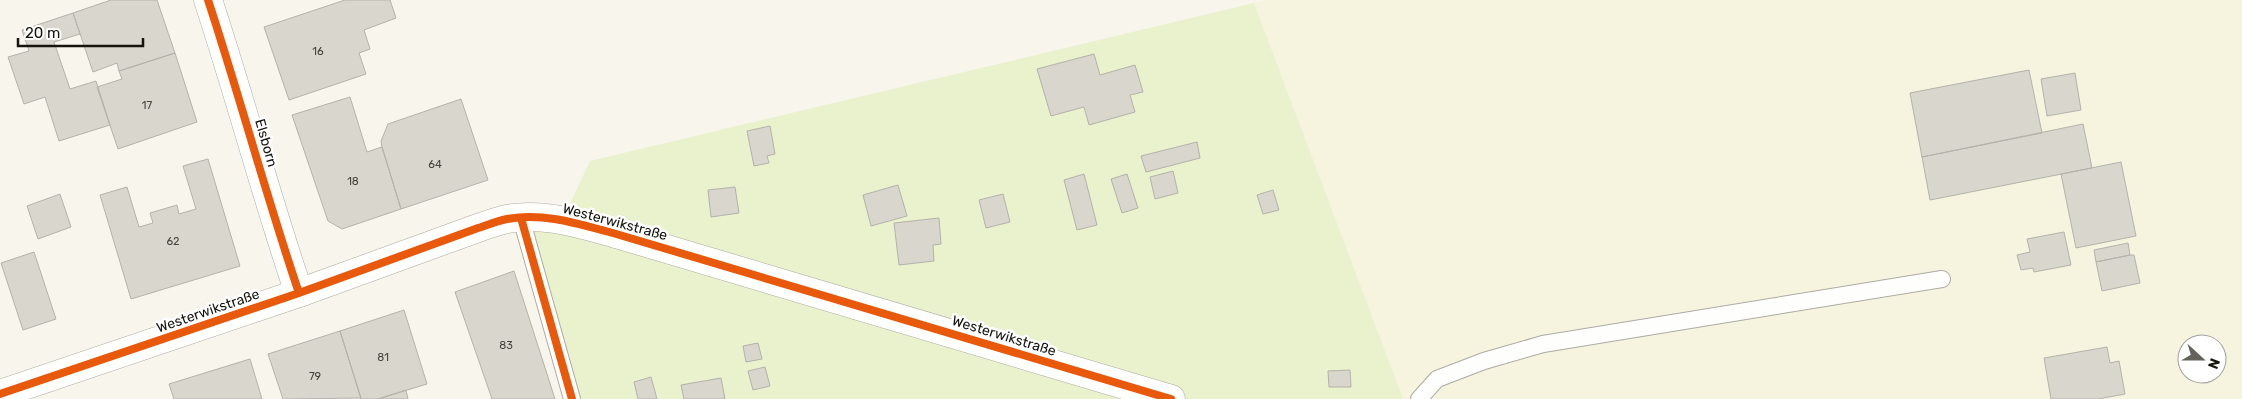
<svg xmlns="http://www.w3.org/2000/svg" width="2242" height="399" viewBox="0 0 2242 399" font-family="Rubik,sans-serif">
<rect width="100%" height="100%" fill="#f8f6ec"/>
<!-- built -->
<path fill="#f6f3df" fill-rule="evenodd" d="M1266 0H2242V399H1403L1254 3ZM2187 344H2217V374H2187Z"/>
<!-- green -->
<path fill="#e9f1cd" d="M1254 3 1403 399H572L521 218 563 219 590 161Z"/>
<!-- building -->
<path fill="#d9d6cd" stroke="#b4b2aa" d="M111 0H157L175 53 119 71 117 63 93 72 73 13Z
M345 0H390L396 18 364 30 370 49 359 53 366 74 289 100 264 27Z
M73 13 80 34 54 42 70 89 96 81 110 125 59 141 45 97 24 104 8 57 29 51 22 30Z
M175 53 197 122 118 149 97 87 122 79 119 71Z
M1094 54 1100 75 1135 65 1143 92 1130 95 1135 112 1089 125 1084 107 1051 116 1037 69Z
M2029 70 2042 133 1922 157 1910 93Z
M2075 73 2081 110 2047 116 2041 79Z
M350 97 367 152 382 147 401 209 342 229 328 221 292 115Z
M461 99 488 180 401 209 382 147 381 141 388 124Z
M2083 124 2092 168 1930 200 1922 157Z
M770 126 775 154 767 156 769 163 754 166 747 131Z
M1197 142 1200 158 1146 172 1141 156Z
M208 159 240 266 131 299 100 195 127 187 139 227 153 223 150 213 177 205 179 214 196 209 183 166Z
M2121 162 2136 236 2076 248 2061 174Z
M1173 171 1178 193 1155 199 1150 177Z
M1084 174 1097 225 1077 230 1064 180Z
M1127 174 1138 208 1122 213 1111 179Z
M898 185 907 216 871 226 863 195Z
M735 187 739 213 711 217 708 190Z
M1273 190 1279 210 1263 214 1257 195Z
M60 194 71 227 38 239 27 206Z
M1003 194 1010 222 986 228 979 200Z
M939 218 941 244 933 245 934 261 899 265 894 223Z
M2064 232 2071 265 2034 272 2033 268 2021 270 2017 255 2030 252 2027 239Z
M2128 243 2130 255 2096 262 2094 250Z
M34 252 56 319 23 330 1 263Z
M2130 255H2134L2140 283 2102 291 2096 262Z
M514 271 555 399H492L455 292Z
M404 310 427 384 378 399H361L340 331Z
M340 331 361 398 283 399 268 354Z
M758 343 762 359 746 362 743 346Z
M2107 347 2110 363 2119 361 2125 394 2098 399H2051L2044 358Z
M250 359 262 399H174L169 384Z
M765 367 770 386 753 390 748 371Z
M1350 370 1351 387H1329L1328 371Z
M651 377 657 399H638L634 382Z
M721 378 725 399H684L681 385Z
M406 390 408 399H378Z"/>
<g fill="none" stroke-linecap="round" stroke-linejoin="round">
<defs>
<path id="lane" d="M521 218 572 399
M1419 399 1437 379 1484 361 1543 344 1942 279"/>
<path id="street" d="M208 0C240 97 266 196 299 293"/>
<path id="secondary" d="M0 394 299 293 478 228C487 225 497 221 507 219 543 212 579 224 613 233L1171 399"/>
</defs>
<!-- lane casing -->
<use href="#lane" stroke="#adaba3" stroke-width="18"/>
<!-- street casing -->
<use href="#street" stroke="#adaba3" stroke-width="29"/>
<!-- secondary casing -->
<use href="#secondary" stroke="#adaba3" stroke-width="29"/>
<!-- lane -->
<use href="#lane" stroke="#fefefc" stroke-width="16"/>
<!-- street -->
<use href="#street" stroke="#fefefc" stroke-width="28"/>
<!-- secondary -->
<use href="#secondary" stroke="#fefefc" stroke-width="28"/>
<defs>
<path id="cycleway" d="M208 0C240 97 266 196 299 293
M521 218 572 399
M0 394 299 293 478 228C487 225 497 221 507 219 543 212 579 224 613 233L1171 399"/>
</defs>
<!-- cycleway casing -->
<use href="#cycleway" stroke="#fff" stroke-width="11"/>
<!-- cycleway -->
<use href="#cycleway" stroke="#e8590c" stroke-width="8"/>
</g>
<g text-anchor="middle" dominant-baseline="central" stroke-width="5" stroke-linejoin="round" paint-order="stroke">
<!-- number labels -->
<g font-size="11" fill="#46443d">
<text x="318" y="51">16</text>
<text x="147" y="105">17</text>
<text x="435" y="164">64</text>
<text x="353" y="181">18</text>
<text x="173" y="241">62</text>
<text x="506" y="345">83</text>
<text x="383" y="357">81</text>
<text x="315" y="376">79</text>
</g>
<!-- street labels -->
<g font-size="14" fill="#15140d" stroke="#fff">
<text transform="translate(266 143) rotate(74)">Elsborn</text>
<text transform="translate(615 222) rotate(15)">Westerwikstraße</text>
<text transform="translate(208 311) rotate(-19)">Westerwikstraße</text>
<text transform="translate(1004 336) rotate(17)">Westerwikstraße</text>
</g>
</g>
<!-- north arrow -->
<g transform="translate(2202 359) rotate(111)"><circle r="24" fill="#ffffff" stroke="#a1a19e"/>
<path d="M0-4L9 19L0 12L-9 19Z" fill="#64635b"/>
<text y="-8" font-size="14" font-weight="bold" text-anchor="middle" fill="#15140d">N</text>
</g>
<!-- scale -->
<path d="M18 38v8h125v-8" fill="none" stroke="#15140d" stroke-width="2.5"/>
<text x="25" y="38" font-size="15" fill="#15140d" stroke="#ffffff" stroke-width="4" paint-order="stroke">20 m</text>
</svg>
